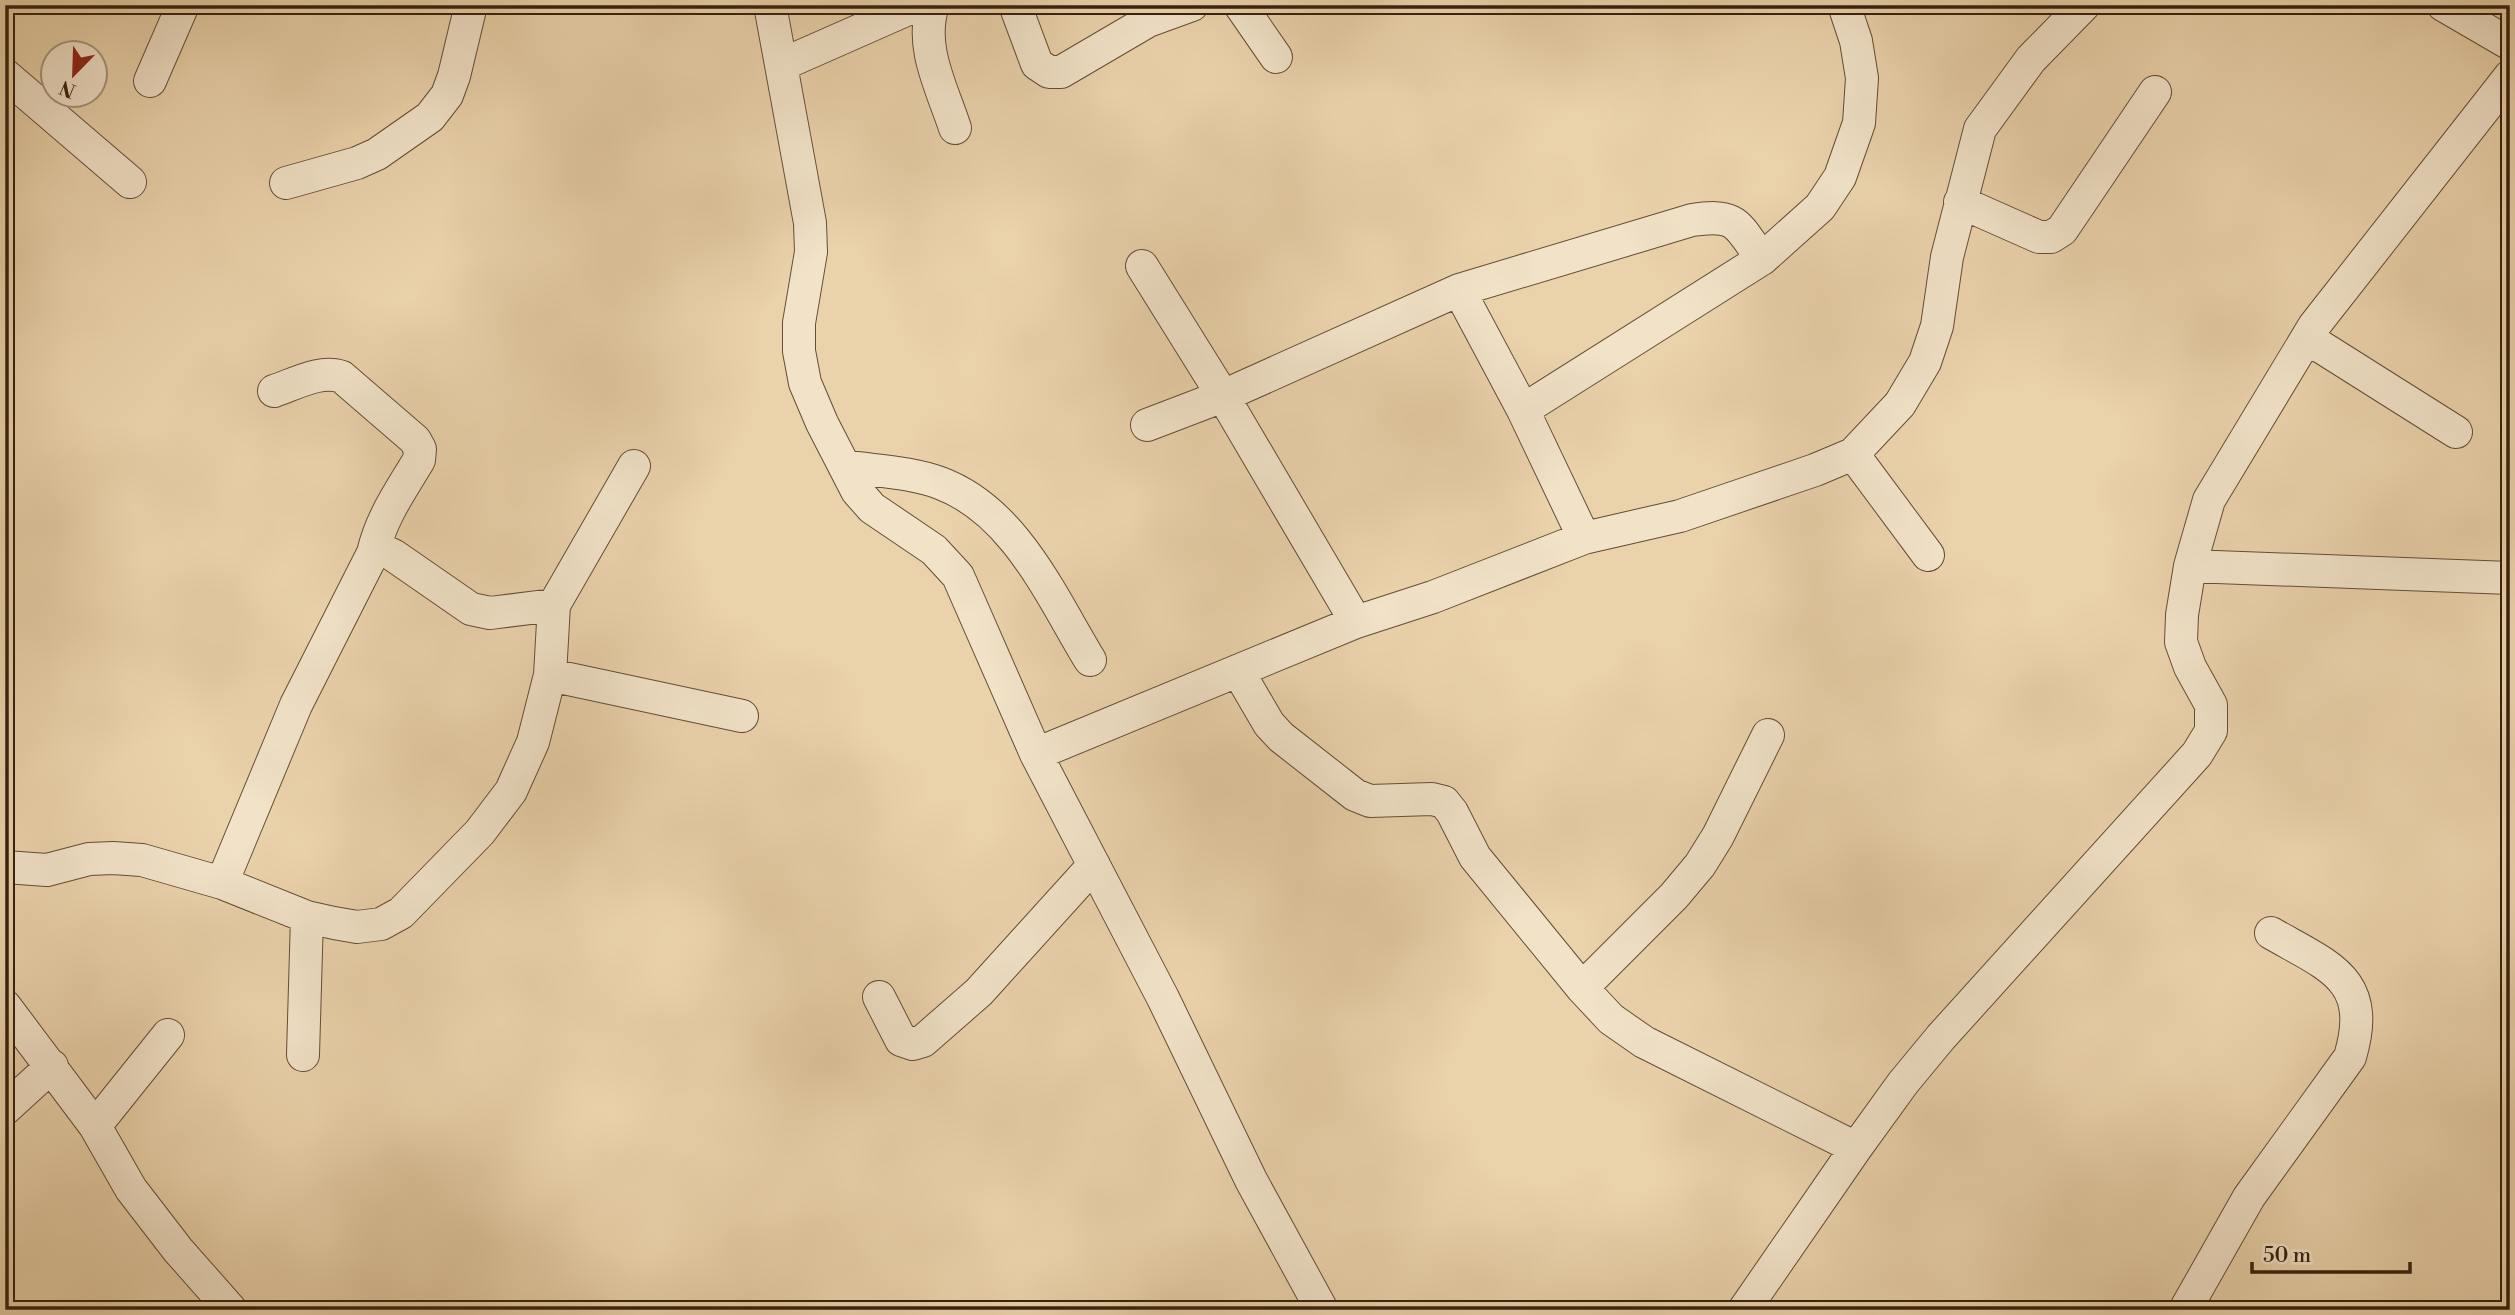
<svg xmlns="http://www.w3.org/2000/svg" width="2515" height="1315" viewBox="0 0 2515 1315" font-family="'Libre Bodoni',serif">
<rect width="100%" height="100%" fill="#ead2ab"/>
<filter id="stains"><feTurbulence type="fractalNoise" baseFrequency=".00286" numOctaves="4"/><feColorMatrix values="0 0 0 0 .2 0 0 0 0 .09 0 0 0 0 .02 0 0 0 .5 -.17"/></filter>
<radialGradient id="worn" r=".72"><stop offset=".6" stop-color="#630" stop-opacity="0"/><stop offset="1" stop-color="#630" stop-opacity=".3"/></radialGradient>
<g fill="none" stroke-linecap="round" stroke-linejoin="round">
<defs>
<path id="minor" d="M770 5 810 223 811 252 799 323V351L805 383 822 423 857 491 872 508 934 550 958 576 1036 754 1163 998 1251 1180 1322 1310
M933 5C919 47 942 88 955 128
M1015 5 1037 64 1049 72H1061L1148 21 1192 5
M1240 5 1276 57
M2443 5 2510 44
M781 65 917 5
M5 75 130 182
M150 81 183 5
M286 183 357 163 377 154 430 117 447 95 454 76 471 5
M1960 202 2039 237H2051L2062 230 2155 92
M1142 266 1223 396 1356 622
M1459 290 1523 410 1584 538
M2307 338 2456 432
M274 391C295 384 321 369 342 377L415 440 420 449 419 460C401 490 381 518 373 553
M1523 410 1762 259 1820 207 1840 177 1859 123 1862 78 1856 41 1844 5
M1147 425 1223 396 1459 290 1692 220C1738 213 1737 225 1762 259
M1853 454 1928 555
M844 466C875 471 911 472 940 483 1015 511 1051 596 1090 660
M2190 566 2510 578
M1238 671 1269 724 1281 737 1355 795 1370 801 1432 799 1444 802 1452 812 1475 857 1582 988 1611 1019 1644 1042 1856 1148
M550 675 742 716
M1036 754 1356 622 1433 597 1584 538 1680 516 1815 470 1853 454 1900 404 1925 362 1937 326 1947 257 1980 129 2031 59 2084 5
M5 867 47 870 89 859 113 858 142 860 222 883 307 917 334 923 357 927 381 924 401 913 480 832 511 791 533 742 550 675 554 605 634 466
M222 883 296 705 373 553 384 551 393 555 471 609 490 613 554 605
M1582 988 1674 896 1700 865 1718 836 1768 735
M879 997 901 1040 913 1044 923 1041 979 992 1094 865
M5 1006 95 1126 131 1189 178 1250 231 1310
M303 1055 307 917
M5 1109 52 1066
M95 1126 168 1035
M1744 1310 1856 1148 1903 1083 1941 1037 2197 754 2211 731V705L2190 667 2181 642 2182 615 2190 566 2209 500 2314 326 2510 76
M2185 1310 2249 1197 2350 1057C2373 979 2330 967 2271 933"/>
</defs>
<!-- minor casing -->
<use href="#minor" stroke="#634e35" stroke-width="34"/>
<!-- minor -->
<use href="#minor" stroke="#f1e2c8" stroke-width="32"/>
</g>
<!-- margin -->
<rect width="2515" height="1315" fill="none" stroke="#ead2ab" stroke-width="28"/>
<rect x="7" y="7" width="2501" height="1301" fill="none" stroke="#36220e" stroke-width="3.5"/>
<rect x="14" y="14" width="2487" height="1287" fill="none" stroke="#36220e" stroke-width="2"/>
<!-- north arrow -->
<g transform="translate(74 74) rotate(203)"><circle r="33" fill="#f1e2c8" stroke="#a6957e" stroke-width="2"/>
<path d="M0-5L12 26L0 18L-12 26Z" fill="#8f2418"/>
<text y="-10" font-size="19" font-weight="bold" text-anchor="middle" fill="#36220e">N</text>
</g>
<!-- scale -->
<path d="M2252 1262v10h158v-10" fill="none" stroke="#36220e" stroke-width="3.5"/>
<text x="2263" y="1262" font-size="21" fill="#36220e" stroke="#f1e2c8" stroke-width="5" paint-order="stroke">50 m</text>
<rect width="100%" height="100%" filter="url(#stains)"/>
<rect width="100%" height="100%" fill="url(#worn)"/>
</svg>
